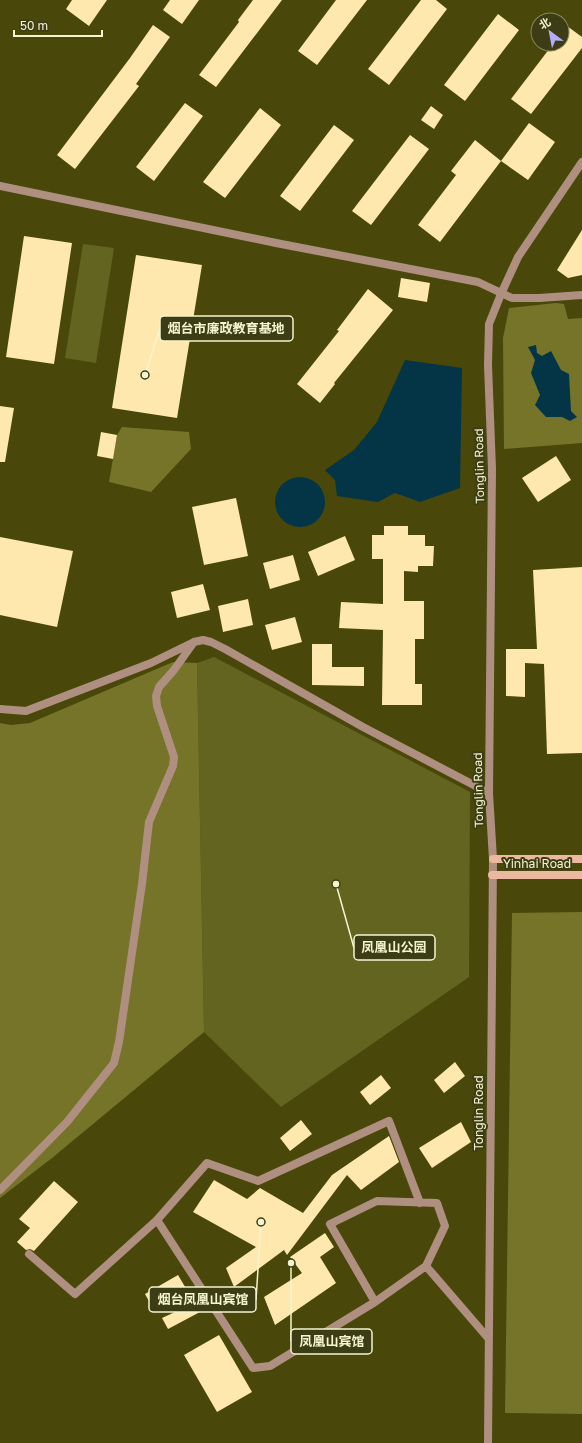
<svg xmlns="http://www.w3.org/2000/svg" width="582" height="1443" viewBox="0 0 582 1443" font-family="'Golos Text','Noto Sans SC',sans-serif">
<rect width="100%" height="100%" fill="#49480a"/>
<!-- green -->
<path fill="#646421" d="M83 244 114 248 96 363 65 358Z
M214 657 470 792 469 977 281 1107 204 1032 197 663Z"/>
<!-- forest -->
<path fill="#757429" d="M556 303 564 304 568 319 582 318V443L504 449 503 338 509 308Z
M122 427 189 432 191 449 151 492 109 482 117 435Z
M173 662 197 663 204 1032 52 1158 0 1198V723L11 725 30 723Z
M582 912V1414L505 1413 512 913Z"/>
<!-- water -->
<path fill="#033547" d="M536 345 537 353 542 356 551 351 561 370 569 374 571 411 577 417 570 421 562 417H546L535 405 540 395 531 373 535 360 528 347Z
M405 360 462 368 460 488 420 502 395 493 378 502 337 496 335 480 325 470 354 450 377 422Z
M275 502a25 25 0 1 1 50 0a25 25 0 1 1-50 0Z"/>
<!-- building -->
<path fill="#ffe8ae" d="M72 0H107L89 26 66 9Z
M170 0H199L182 24 163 10Z
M253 0H282L216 87 199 75 239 22 238 20Z
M336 0H367L317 65 298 51Z
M421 0H436L447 9 389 85 368 69Z
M498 14 519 30 465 101 444 85Z
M153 25 170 37 136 84 139 86 75 169 57 155 130 58Z
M567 26 582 37V48L531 114 511 99 553 44H562V32Z
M185 103 203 116 154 181 136 167Z
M431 106 443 115 434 129 421 120Z
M260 108 281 125 225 198 203 182Z
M529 123 555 142 528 180 501 161Z
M334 125 354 140 300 211 280 196Z
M410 135 429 149 371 225 352 211Z
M475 140 501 161 440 242 418 225 456 175 451 171Z
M582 230V275L568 278 557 270Z
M24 236 72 243 54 364 6 357Z
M136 255 202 265 177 418 112 408Z
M401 278 430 283 427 302 398 297Z
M368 289 393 310 334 383 335 384 320 403 297 384 339 331 337 330Z
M0 406 14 408 5 462H0Z
M101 432 117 435 113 459 97 456Z
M556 456 571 480 538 502 522 478Z
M236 498 248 556 204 565 192 507Z
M384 526H408V535H425V546H434L433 566H418V572L404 571V601H424V639H415V684H422V705H382L383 630 339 628 341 602 383 604V559H372V535H384Z
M345 536 355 560 318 576 308 552Z
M0 537 73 551 57 627 0 615Z
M293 555 300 580 270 589 263 563Z
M582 567V753L547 754 544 664 525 663V697L506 696V649H537L533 570Z
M203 584 210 610 177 618 171 592Z
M248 599 253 625 223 632 218 606Z
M295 617 302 642 272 650 265 625Z
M312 644H332V667H364V686L312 685Z
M455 1062 465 1076 444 1093 434 1080Z
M381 1075 391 1088 370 1105 360 1092Z
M301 1120 312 1134 290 1151 280 1138Z
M461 1122 471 1142 432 1168 419 1148Z
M389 1136 399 1162 361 1190 347 1175 287 1255 284 1250 234 1287 226 1268 256 1247 193 1212 214 1180 247 1199 260 1188 303 1213 332 1175Z
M54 1181 78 1202 34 1251 30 1249 26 1250 17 1242 30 1228 19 1219Z
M325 1233 334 1247 320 1257 336 1283 275 1325 264 1297 302 1273 290 1257Z
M178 1275 200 1312 168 1329 162 1318 175 1312 166 1295 150 1303 145 1294Z
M219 1335 252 1392 217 1412 184 1355Z"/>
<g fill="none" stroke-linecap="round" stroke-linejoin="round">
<!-- minor -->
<path stroke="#af9080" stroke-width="8" d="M0 186 276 243 478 282 512 298H539L582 295
M0 709 26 711 151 663 194 642 203 640 211 642 225 649 363 727 489 793
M0 1190 67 1122 114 1063 119 1042 142 884 149 822 173 766 174 757 157 706 156 696 159 687 174 670 194 642
M157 1220 207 1163 258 1181 389 1121 420 1203
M29 1254 75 1294 157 1220 253 1368 270 1366 375 1302 330 1224 377 1201 437 1203 445 1226 426 1266 488 1338
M375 1302 426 1266"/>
<!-- tertiary -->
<path stroke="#af9080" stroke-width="8" d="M488 1443 493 859 489 793 492 469 488 365 489 324 501 294 518 257 582 162"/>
<!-- secondary -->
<path stroke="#eab9a0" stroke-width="8" d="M493 859H582
M492 875H582"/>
</g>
<g text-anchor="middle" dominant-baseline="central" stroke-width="4" stroke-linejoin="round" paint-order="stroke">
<!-- street labels -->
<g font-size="12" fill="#f4f5cf" stroke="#3d3d15">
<text transform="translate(479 466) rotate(-91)">Tonglin Road</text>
<text transform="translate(478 790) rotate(-91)">Tonglin Road</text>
<text x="537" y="863">Yinhai Road</text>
<text transform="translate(478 1113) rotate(-90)">Tonglin Road</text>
</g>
</g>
<!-- callouts -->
<path fill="none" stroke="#f4f5cf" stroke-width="1.5" d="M145 375L160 328M336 884L354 948M261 1222L256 1300M291 1263L291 1341"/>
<g fill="#f4f5cf" stroke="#3d3d15" stroke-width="1.5">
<circle cx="145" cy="375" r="4"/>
<circle cx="336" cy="884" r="4"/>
<circle cx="261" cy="1222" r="4"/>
<circle cx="291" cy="1263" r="4"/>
</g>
<g fill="#3d3d15" stroke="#f4f5cf" stroke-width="1.5">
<rect x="160" y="316" width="133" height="25" rx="4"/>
<rect x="354" y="935" width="81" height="25" rx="4"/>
<rect x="149" y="1287" width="107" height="25" rx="4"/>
<rect x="291" y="1329" width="81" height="25" rx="4"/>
</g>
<g font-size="13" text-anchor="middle" font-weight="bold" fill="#f4f5cf">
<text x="226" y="333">烟台市廉政教育基地</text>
<text x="394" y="952">凤凰山公园</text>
<text x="203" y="1304">烟台凤凰山宾馆</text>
<text x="332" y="1346">凤凰山宾馆</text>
</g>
<!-- north arrow -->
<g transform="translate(550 32) rotate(328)"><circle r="19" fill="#3d3d15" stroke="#86875f"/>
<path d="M0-3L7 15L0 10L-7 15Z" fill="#b5acf9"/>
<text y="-6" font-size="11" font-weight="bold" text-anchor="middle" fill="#f4f5cf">北</text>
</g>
<!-- scale -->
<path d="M14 30v6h88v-6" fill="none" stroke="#f4f5cf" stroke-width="2"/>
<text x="20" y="30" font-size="12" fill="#f4f5cf" stroke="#3d3d15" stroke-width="3" paint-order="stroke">50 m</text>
</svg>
